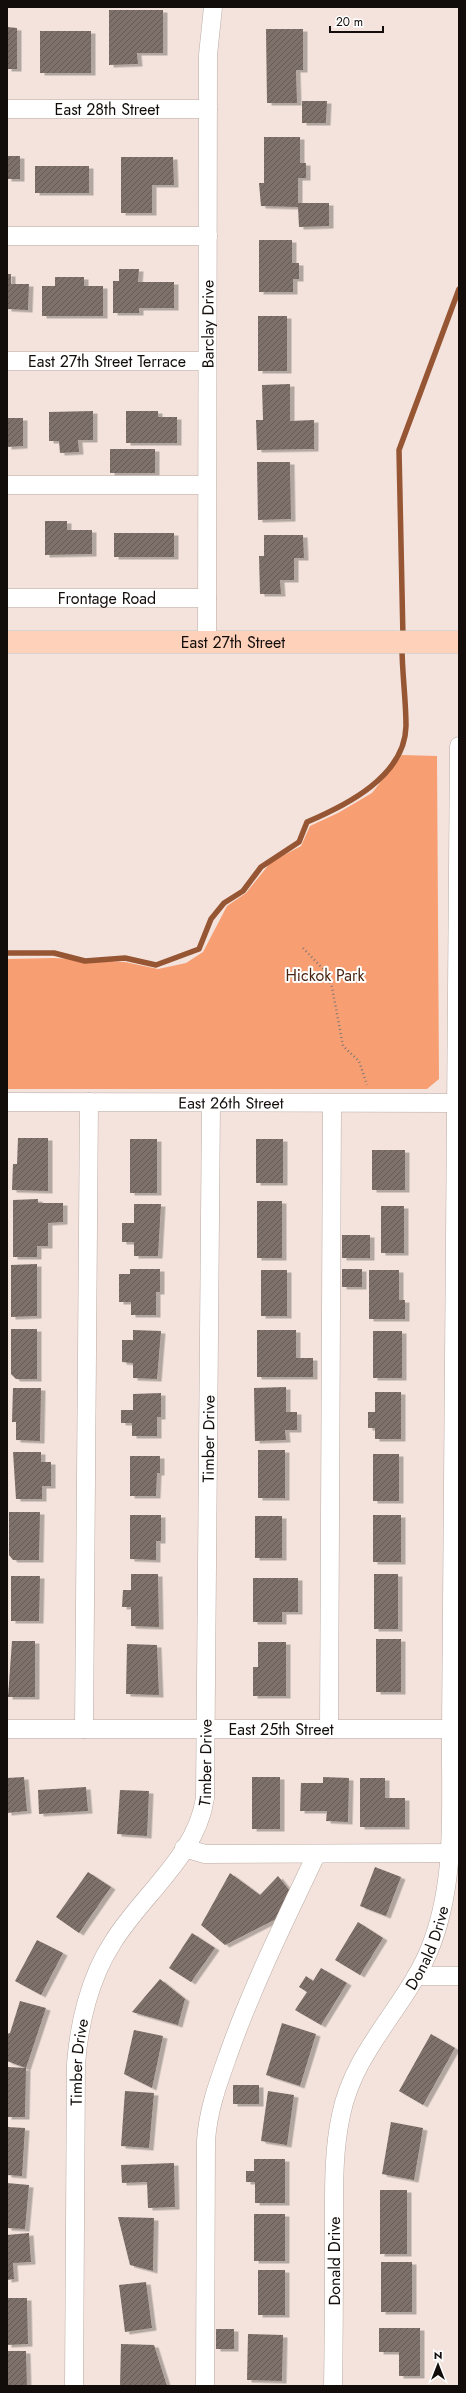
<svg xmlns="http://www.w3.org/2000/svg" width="466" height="2393" viewBox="0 0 466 2393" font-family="Jost,sans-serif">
<defs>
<pattern id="building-hatch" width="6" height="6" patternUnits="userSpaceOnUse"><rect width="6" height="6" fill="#7e706a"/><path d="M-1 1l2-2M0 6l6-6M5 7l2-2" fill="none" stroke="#665a55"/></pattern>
<filter id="shadow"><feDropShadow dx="4.5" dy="2.5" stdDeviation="0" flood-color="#0004"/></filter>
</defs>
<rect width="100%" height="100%" fill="#f3e3dc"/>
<!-- green -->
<path fill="#f79f73" d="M402 755 437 756 439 1079 427 1089H7V959L54 958 125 962 158 969 186 963 203 952 227 906 246 893 271 862 301 846 310 826 338 813 372 793Z"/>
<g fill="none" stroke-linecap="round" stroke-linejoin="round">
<!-- stream -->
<path stroke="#965533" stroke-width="5.5" d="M403 638 399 450 459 289
M7 953H54L85 961 125 958 156 965 199 949 211 919 224 903 243 891 261 867 299 842 307 822C347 805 405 776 406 726 406 699 402 673 402 647"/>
</g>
<!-- building -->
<path fill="url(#building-hatch)" filter="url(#shadow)" d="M109 10H163V53H137L138 64 109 65Z
M7 27 17 28V69H7Z
M266 29H303V70H296L297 103H267Z
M40 31H91V73H40Z
M302 101H327L326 123H302Z
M264 137H300V163H306V178H298V203H329V226L299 227 298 207 261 206 259 183H264Z
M7 156H20V179H7Z
M121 157H173L174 185H152V213H121Z
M35 166H89V193H35Z
M259 240H292V263H299V279H293V292H259Z
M119 269H139L138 282H174V308H139V313H113V281H119Z
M7 274H11V284H29L28 310 7 309Z
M55 277H84V286H103V316H42V286H55Z
M258 316H287V371H258Z
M290 384V421L314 420V449L257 450 256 420H263L262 385Z
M93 411V440H78L79 452 60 453 59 441H49V412Z
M126 411H158V417H177V443H126Z
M7 418H23V446L7 447Z
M110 449H155V473H110Z
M257 462H290L291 519 258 520Z
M45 521H67V530H92V554L45 555Z
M114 533H174V557H114Z
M264 535H303L304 558H294V580H280L281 594H260L259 556H264Z
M18 1138H48V1191L12 1190 13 1164H17Z
M130 1139H157V1193H130Z
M256 1139H283V1183H256Z
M372 1150H405V1190H372Z
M38 1199V1203H63V1222L48 1223V1246H37V1257H13V1200Z
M257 1201H282V1258H257Z
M134 1204H161L158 1256H134V1242H122V1223H134Z
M381 1206H404V1253H381Z
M342 1235H370V1258H342Z
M37 1264V1316L11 1317V1265Z
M130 1269H160V1292H156V1315H131V1302H119V1274H130Z
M342 1269H362V1287H342Z
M261 1270H287V1316H261Z
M369 1270H399V1300H405V1319H369Z
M11 1329H37V1379H16L11 1374Z
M133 1330 161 1331 157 1379 133 1378V1363L122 1362V1340H133Z
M257 1330H296V1358H313V1377H257Z
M373 1331H402V1378H373Z
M286 1387V1412H297V1430H285L286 1440 255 1441 254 1388Z
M13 1388H41L40 1441 16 1440V1422H12Z
M375 1392H401V1439H375V1428H368V1412H375Z
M161 1393V1417H157V1436H132V1423H121V1410H133V1394Z
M258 1450H285V1498H258Z
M13 1452H41V1462H51V1486H42V1499H16Z
M373 1454H399V1501H373Z
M130 1456H160V1473H157L156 1496H130Z
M9 1512H40L39 1560H13L9 1555Z
M130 1515H161V1541H156V1560L130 1559Z
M373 1515H401V1562H373Z
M255 1516H282V1558H255Z
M131 1574H158L159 1627 131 1626V1607H122L123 1590H131Z
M374 1574H398V1629H374Z
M11 1576H40L39 1621H11Z
M253 1578H298V1612H282V1622H253Z
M376 1639H401V1692H376Z
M12 1641H35V1697H8Z
M258 1642H286V1696H253V1667H258Z
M127 1644 157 1645 159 1695 126 1694Z
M24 1777 27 1811 7 1813V1778Z
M252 1777H280V1829H252Z
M323 1777 349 1778 348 1822 326 1821 327 1811H300L301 1783H323Z
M360 1778H385V1798H405V1827H360Z
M86 1787 88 1811 39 1814 38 1790Z
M120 1790 149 1791 147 1836 117 1834Z
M375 1867 401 1877 386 1916 360 1906Z
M88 1872 111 1887 79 1933 56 1917Z
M230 1873 260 1895 278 1876 294 1896 282 1916 225 1945 201 1925Z
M358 1922 383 1938 360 1975 335 1960Z
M192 1933 215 1948 191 1982 169 1968Z
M37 1940 63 1953 41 1995 15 1981Z
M321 1968 347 1983 321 2025 295 2010 307 1992 299 1987 306 1976 313 1981Z
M160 1979 185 1999 178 2025 132 2012Z
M20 2001 46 2008 26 2068 25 2117H7V2067L26 2068 7 2061V2034L10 2033Z
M282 2023 316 2034 300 2086 266 2075Z
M134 2030 163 2036 152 2088 124 2074Z
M431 2034 455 2048 423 2105 399 2091Z
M233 2085H259V2104H233Z
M125 2091 154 2093 149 2148 121 2146Z
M268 2091 294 2095 287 2145 261 2141Z
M391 2122 423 2128 414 2180 382 2174Z
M7 2127 25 2128 22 2176 7 2175Z
M254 2159H285V2203H255V2182H246V2171H254Z
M174 2163 175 2207 148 2208 147 2182 122 2183 121 2165Z
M7 2183 29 2185 25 2229 7 2228Z
M380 2190H407V2254H380Z
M254 2214H285V2261H254Z
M118 2217 154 2218 153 2271 130 2265Z
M29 2233 31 2262 13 2263 14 2279 7 2280V2235Z
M381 2262H412V2312H381Z
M258 2270H285V2315H258Z
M146 2282 152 2328 125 2332 119 2285Z
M7 2298H27L28 2344 7 2345Z
M379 2328H420V2376H399V2352H379Z
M216 2329H234V2349H216Z
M248 2334 283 2335 282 2381 247 2380Z
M121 2344 154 2345 167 2386H120Z
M7 2351H26L27 2386H7Z"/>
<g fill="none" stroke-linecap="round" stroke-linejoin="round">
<defs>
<g id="minor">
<path id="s1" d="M7 109H208"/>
<path d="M7 236H208"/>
<path id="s2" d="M7 361H207"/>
<path d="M7 485H207"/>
<path id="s3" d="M7 598H207"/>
<path id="s4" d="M207 642 208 55 213 7"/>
<path id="s5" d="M7 1102 456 1103"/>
<path id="s6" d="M7 1729H459"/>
<path d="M84 1729 89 1102"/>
<path d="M329 1729 332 1103"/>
<path d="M184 1848 205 1854 459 1853"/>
<path d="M416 1976H459"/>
<path id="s7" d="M74 2386 76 2064C79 2023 90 1977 113 1942 142 1895 197 1855 205 1798L211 1103"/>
<path d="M205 2386 206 2141C208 2108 220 2078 231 2047 255 1981 286 1918 316 1855"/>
<path id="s8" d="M333 2386C334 2333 334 2281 334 2228 334 2191 333 2152 341 2115 354 2051 403 2010 428 1953 458 1883 450 1804 451 1729L459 746"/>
</g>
<g id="major">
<path id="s9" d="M7 642H459"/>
</g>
</defs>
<!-- minor casing -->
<use href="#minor" stroke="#baaba4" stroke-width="19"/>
<!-- major casing -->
<use href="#major" stroke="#c6c5c4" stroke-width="23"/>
<!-- path -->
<path stroke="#817772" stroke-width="2.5" stroke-dasharray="1 3" stroke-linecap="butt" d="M303 948 324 970 332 987 343 1046 359 1061 367 1085"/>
<!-- minor -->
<use href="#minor" stroke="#fff" stroke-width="18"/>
<!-- major -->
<use href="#major" stroke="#fed1bb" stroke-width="22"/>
</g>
<g text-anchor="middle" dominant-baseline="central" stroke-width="4" stroke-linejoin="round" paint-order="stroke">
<!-- street labels -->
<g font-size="16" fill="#120d0b" stroke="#fff">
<text stroke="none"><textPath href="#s1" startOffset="100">East 28th Street</textPath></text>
<text stroke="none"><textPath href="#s4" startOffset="318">Barclay Drive</textPath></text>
<text stroke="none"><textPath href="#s2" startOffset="100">East 27th Street Terrace</textPath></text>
<text stroke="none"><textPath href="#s3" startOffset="100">Frontage Road</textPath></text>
<text stroke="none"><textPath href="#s9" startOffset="226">East 27th Street</textPath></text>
<text stroke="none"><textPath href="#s5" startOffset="224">East 26th Street</textPath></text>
<text stroke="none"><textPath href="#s7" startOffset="983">Timber Drive</textPath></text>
<text stroke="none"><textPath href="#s6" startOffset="274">East 25th Street</textPath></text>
<text stroke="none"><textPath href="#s7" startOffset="659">Timber Drive</textPath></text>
<text stroke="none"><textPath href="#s8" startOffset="461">Donald Drive</textPath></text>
<text stroke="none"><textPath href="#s7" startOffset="324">Timber Drive</textPath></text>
<text stroke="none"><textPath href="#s8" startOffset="125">Donald Drive</textPath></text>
</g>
<!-- park labels -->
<g font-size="16" fill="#4a2512" stroke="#fff">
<text x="325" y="975">Hickok Park</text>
</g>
</g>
<!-- border -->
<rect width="466" height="2393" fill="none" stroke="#120d0b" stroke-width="16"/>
<!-- north arrow -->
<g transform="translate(438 2365)" stroke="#ffffff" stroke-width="3" paint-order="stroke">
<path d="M0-3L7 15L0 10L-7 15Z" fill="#120d0b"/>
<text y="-6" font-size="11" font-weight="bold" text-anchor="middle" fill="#120d0b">N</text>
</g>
<!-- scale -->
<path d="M330 26v6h53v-6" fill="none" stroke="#120d0b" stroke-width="2"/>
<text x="336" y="26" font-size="12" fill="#120d0b" stroke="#ffffff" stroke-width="3" paint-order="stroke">20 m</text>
</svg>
